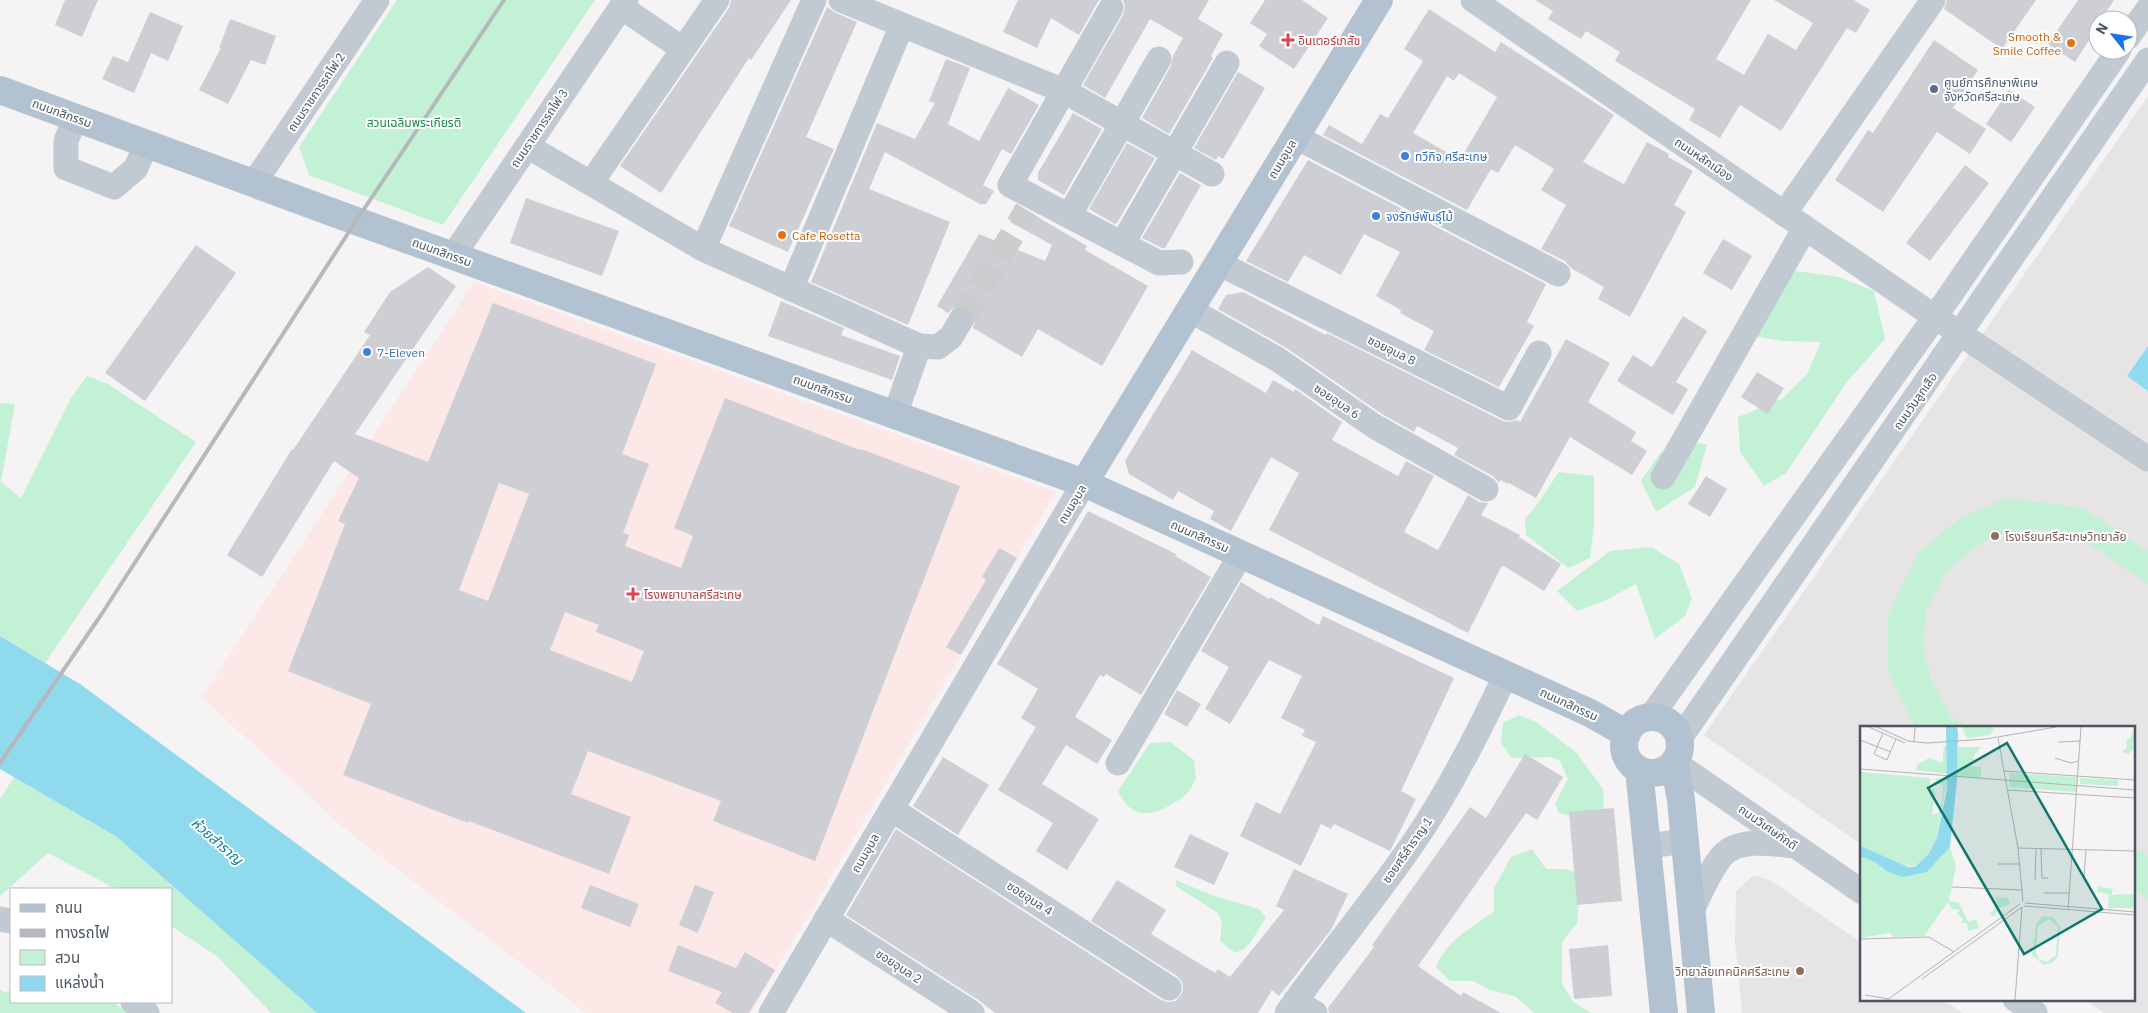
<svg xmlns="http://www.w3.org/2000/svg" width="2148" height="1013" viewBox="0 0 2148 1013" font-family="'IBM Plex Sans','Noto Sans Thai',sans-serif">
<rect width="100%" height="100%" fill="#f5f3f3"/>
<!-- education -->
<path fill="#e6e4e5" d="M2148 96V1013H2104L2084 999H2134V727H1862V845L1704 735Z
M1754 875 1770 880 1862 943V999H1942L1962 1013H1742L1735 942 1736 891Z"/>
<!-- medical -->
<path fill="#fce8e6" d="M474 282 1056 492 751 1013H586L346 830 202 697Z"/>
<!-- green -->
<path fill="#c3f1d5" d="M397 0H595L443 225 309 175 299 147Z
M1788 270 1839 277 1874 291 1885 339 1847 382 1786 473 1764 486 1740 452 1738 417 1782 399 1807 374 1821 342 1783 341 1747 335Z
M87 376 108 384 196 442 45 663 0 636V403L15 404 1 482 21 498 71 398Z
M1689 443 1707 444 1695 487 1656 512 1641 481 1660 453Z
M1559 472 1594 476V526L1590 558 1568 568 1526 535 1525 519 1536 506Z
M2008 498 2083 508 2148 551V584L2074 533 2028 529 1994 536 1974 548 1946 573 1927 609 1923 644 1932 681 1950 715 1966 727H1915L1888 671V614L1918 553 1962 517Z
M1651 547 1679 564 1692 598 1685 616 1655 639 1636 584 1602 602 1577 611 1557 591 1610 551Z
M1519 715 1536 722 1576 752 1603 789 1604 809 1587 820 1559 813 1555 804 1568 779 1560 761 1551 757 1512 758 1501 743 1503 723Z
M1170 742 1194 760 1196 779C1193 784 1190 791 1185 795 1182 799 1176 801 1172 804 1149 818 1130 818 1118 791L1150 743Z
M14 777 117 837 317 1013H271L218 957 171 926V889H116L48 853 0 896V799Z
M2134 847 2148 856V899L2134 889Z
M1532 849 1546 869H1565L1581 874 1577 923 1562 942V984L1574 1003 1592 1013H1534L1515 996 1493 991 1473 981H1450L1436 967C1445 942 1473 926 1494 912V888L1511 857Z
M1176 880 1214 896 1259 909 1266 917 1251 942 1244 949 1235 953 1220 941 1222 922 1218 913 1176 886Z
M11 989V1002H113L129 1013H0V990L6 993Z"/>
<!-- water -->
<path fill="#90daee" d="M2148 346V391L2127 376Z
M0 636 80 684 526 1013H317L117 837 0 769Z"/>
<!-- building -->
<path fill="#cdcfd5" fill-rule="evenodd" d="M65 0H98L82 37 55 25Z
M731 0H791L751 60 749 58 661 193 620 166 729 8Z
M1018 0H1099L1079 35 1051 18 1037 48 1003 32Z
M1123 0H1209L1198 19 1223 34 1211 56 1213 58 1169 134 1142 118 1171 66 1173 56 1183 38 1150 19 1105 98 1083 85 1123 15 1125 7Z
M1265 0H1302L1328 18 1294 69 1259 46 1267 34 1250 23Z
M1535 0H1751L1716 59 1744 75 1768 34 1796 50 1813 23 1774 0H1854L1870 10 1856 33 1847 28 1781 131 1740 105 1720 138 1689 120 1695 109 1615 61 1620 52 1586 31 1581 39 1548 19 1553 11Z
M1947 0H2036L2002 49 1944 9Z
M2078 0H2114L2101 20H2098L2095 31 2075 62 2048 44Z
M827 7 836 13 857 22 806 137 834 149 788 252 729 226Z
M1429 9 1495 52 1501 42 1614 115 1583 162 1624 184 1647 142 1669 154 1668 157 1693 171 1674 205 1686 212 1630 317 1598 299 1604 287 1571 268 1565 261 1541 249 1566 205 1541 190 1554 169 1515 145 1498 173 1491 169 1467 210 1323 135 1329 125 1362 144 1380 114 1388 118 1423 61 1404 49ZM1459 73 1497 97 1460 160 1413 133 1447 76 1454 81Z
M150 12 183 26 168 61 151 53 134 93 102 79 113 56 128 62Z
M230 19 276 36 265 65 251 60 228 104 199 90 221 48H219Z
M1934 40 1978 70 1953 108 1986 129 1970 154 1937 132 1883 212 1835 180 1868 130 1873 133Z
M946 59 970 68 948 124 979 141 1008 88 1039 105 1011 154 1002 149 983 185 994 191 986 204H980L885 152 869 189 950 222 908 325 811 282 877 123 915 139 935 103 929 101Z
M1238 72 1265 88 1223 159 1218 156 1216 160 1194 148Z
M2009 90 2035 107 2011 142 1986 124Z
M1073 113 1102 129 1064 195 1038 180V173Z
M1127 143 1155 158 1117 223 1115 224 1089 209Z
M1308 160 1546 284 1527 322 1534 326 1499 387 1424 350 1434 331 1400 313 1401 310 1376 296 1400 252 1364 234 1341 275 1304 255 1288 282 1246 261Z
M1965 165 1989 183 1930 261 1906 243Z
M1180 173 1201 185 1165 248H1162L1142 238Z
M526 198 619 231 602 276 510 243Z
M1019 206 1087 246 1085 250 1148 286 1102 366 1038 329 1022 357 973 328 975 320 973 313 968 307 962 306 954 307 948 313 937 306 979 234 1045 261 1052 245 1010 222Z
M1723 239 1752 256 1732 290 1703 273Z
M196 245 236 273 145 401 105 373Z
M428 267 456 286 355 434 428 462 493 303 656 364 622 454 649 464 623 533 629 535 625 546 681 568 693 536 674 528 725 398 860 450 861 449 960 486 815 861 713 821 721 801 588 751 571 794 631 817 609 874 469 821 468 823 343 775 371 704 288 671 345 524 338 521 359 478 334 461 262 577 227 555 292 449 293 450 370 335 364 332 390 292ZM499 483 529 494 488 601 459 590ZM565 612 599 625 596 632 644 651 632 682 550 650Z
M1243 292 1326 335 1327 333 1503 421 1509 422 1517 420 1520 422 1566 339 1610 363 1588 402 1636 432 1631 441 1647 451 1632 475 1570 437 1536 498 1509 483 1508 484 1500 480 1499 483 1493 476 1454 455 1458 448 1417 426 1414 432 1382 414 1285 347 1218 309 1226 295Z
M781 301 844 328 841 335 900 356 892 380 768 336Z
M1683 316 1707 331 1676 382 1688 389 1673 415 1617 381 1633 355 1652 367Z
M1192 350 1266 393 1273 380 1294 392 1295 389 1342 422 1332 440 1398 476 1406 461 1434 476 1404 532 1438 550 1468 495 1479 502 1488 503 1481 515 1520 535 1519 537 1561 564 1544 591 1504 566 1501 567 1468 633 1269 530 1299 473 1271 457 1231 531 1210 519 1214 511 1178 491 1173 500 1129 474 1125 461Z
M1757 372 1784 388 1768 414 1741 397Z
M1706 476 1727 489 1710 517 1688 504Z
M1088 511 1176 554 1175 556 1211 577 1141 695 1106 674 1104 677 1100 675 1075 717 1112 740 1097 764 1066 745 1042 784 1099 819 1067 870 1036 851 1053 823 998 790 1036 727 1021 718 1038 689 997 664Z
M999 548 1017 558 961 655 946 647 986 580 982 577Z
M1241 582 1269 599 1270 597 1319 625 1323 616 1454 678 1401 791 1416 799 1390 851 1334 824 1331 829 1321 824 1301 866 1240 836 1256 802 1280 814 1316 742 1302 736 1305 730 1281 718 1302 676 1269 660 1230 724 1205 709 1229 667 1201 651Z
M1177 690 1201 704 1187 727 1164 714Z
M1525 754 1563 777 1537 820 1526 813 1418 966 1461 996 1463 992 1501 1013H1329L1328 1008 1374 947 1372 945 1470 807 1486 818Z
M943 757 989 785 958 835 913 806Z
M1614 808 1622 901 1577 905 1569 812Z
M896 829 1161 1000 1168 1002 1175 1001 1181 995 1183 989 1182 982 1177 976 1091 921 1117 880 1166 910 1151 934 1215 973 1218 969 1230 977 1284 910 1276 906 1294 869 1348 894 1331 930 1279 996 1272 990 1258 1013H995L980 1001 846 915Z
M1190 834 1229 853 1214 885 1174 867Z
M590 885 639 904 630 927 581 908Z
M695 885 714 892 698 933 679 925Z
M678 945 736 968 745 952 775 970 749 1013H733L715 1003 722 992 668 971Z
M1608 945 1612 996 1574 999 1569 949Z"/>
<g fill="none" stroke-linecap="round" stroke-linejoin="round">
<!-- minor-tunnel -->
<path stroke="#caccce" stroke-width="25" stroke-dasharray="25 12" stroke-linecap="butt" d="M961 320 1027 210"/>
<!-- minor -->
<path stroke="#c1cad2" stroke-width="25" d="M841 0 1064 91 1212 174
M1473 0 1935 317 2148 459
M621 7 683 49
M1111 8 1010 185 1159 263 1181 262
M2128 37 2148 9
M75 118 66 141V168L114 187 136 168 146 144
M1296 137 1558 274
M527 146 703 249 919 346 938 347 951 337 961 320
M254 183 377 0
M591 183 717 0
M1784 214 1933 0
M1069 216 1159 59
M1122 244 1227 63
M703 249 814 0
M453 256 626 0
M1218 263 1509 408 1539 353
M791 289 902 25
M1190 310 1277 359 1374 426 1486 489
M895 415 919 346
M1663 477 1805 228
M1650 718 1935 317 2119 50
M1679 740 2148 60
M1674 762 1862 892
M1118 763 1241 554
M891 809 1169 988
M1648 846 1685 841
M1691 913C1699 896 1714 859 1729 850 1746 839 1774 844 1794 846
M0 919 11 921
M826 919 972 1013
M2015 999 2035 1013
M1295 1001 1315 1013
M133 1002 147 1013
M771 1013 1084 483
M1287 1013C1328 955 1374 900 1414 842 1450 789 1479 732 1506 674"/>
<!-- major -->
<path stroke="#b3c2d1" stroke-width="28" d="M0 90 356 221 1084 483 1590 713 1627 734
M1084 483 1379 0
M1624 745a28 28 0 1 1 56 0a28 28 0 1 1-56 0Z
M1674 762 1681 800 1701 1013
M1639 770 1664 1013"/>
<!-- rail -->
<path stroke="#b5b8bd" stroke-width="4" d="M0 763 101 615 356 221 504 0"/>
</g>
<!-- markers -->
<g fill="#e0444e" stroke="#fff" stroke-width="2">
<path d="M1285.5 32.5h5v5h5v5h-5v5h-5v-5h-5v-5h5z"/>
<path d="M630.5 586.5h5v5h5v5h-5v5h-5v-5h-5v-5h5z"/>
</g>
<g fill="#e8710a" stroke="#fff" stroke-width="2">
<circle cx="2071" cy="43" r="5"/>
<circle cx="782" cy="235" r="5"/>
</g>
<circle fill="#5c6f8a" stroke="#fff" stroke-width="2" cx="1934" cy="89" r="5"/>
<g fill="#3f7fe0" stroke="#fff" stroke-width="2">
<circle cx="1405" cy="156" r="5"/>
<circle cx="1376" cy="216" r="5"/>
<circle cx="367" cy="352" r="5"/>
</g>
<g fill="#8d6e63" stroke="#fff" stroke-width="2">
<circle cx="1995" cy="536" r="5"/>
<circle cx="1800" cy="971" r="5"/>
</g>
<g text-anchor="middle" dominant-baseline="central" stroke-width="4" stroke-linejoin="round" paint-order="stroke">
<!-- food labels -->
<g font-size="12" fill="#c56008" stroke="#fff" text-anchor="end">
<text x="2061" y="36">Smooth &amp;<tspan x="2061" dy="14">Smile Coffee</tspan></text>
<text x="792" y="235" text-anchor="start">Cafe Rosetta</text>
</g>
<!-- health labels -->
<g font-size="12" fill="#be3a42" stroke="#fff" text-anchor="start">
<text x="1298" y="40">อินเตอร์เภสัช</text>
<text x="644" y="594">โรงพยาบาลศรีสะเกษ</text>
</g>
<!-- service labels -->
<g font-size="12" fill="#4e5e75" stroke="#fff" text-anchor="start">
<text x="1944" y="82">ศูนย์การศึกษาพิเศษ<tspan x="1944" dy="14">จังหวัดศรีสะเกษ</tspan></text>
</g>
<!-- street labels -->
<g font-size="12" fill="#4a5661" stroke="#fff">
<text transform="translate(316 92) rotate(-56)">ถนนราชการรถไฟ 2</text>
<text transform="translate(62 113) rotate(20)">ถนนกสิกรรม</text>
<text transform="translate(539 128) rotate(-56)">ถนนราชการรถไฟ 3</text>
<text transform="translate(1282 159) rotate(-59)">ถนนอุบล</text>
<text transform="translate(1704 159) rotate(34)">ถนนหลักเมือง</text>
<text transform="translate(442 252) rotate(20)">ถนนกสิกรรม</text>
<text transform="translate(1392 350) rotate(26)">ซอยอุบล 8</text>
<text transform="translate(823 389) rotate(20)">ถนนกสิกรรม</text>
<text transform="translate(1337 401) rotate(34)">ซอยอุบล 6</text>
<text transform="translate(1915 401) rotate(-55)">ถนนวันลูกเสือ</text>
<text transform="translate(1072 504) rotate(-59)">ถนนอุบล</text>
<text transform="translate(1200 536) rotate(24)">ถนนกสิกรรม</text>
<text transform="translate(1569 704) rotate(25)">ถนนกสิกรรม</text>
<text transform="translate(1768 827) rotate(35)">ถนนวิเศษภักดี</text>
<text transform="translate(1407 850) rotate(-55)">ซอยศรีสำราญ 1</text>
<text transform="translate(865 853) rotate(-60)">ถนนอุบล</text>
<text transform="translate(1030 898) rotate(33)">ซอยอุบล 4</text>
<text transform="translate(899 966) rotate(33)">ซอยอุบล 2</text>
</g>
<!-- park labels -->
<g font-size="12" fill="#17864f" stroke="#fff">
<text x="414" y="122">สวนเฉลิมพระเกียรติ</text>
</g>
<!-- shop labels -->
<g font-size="12" fill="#366cbe" stroke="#fff" text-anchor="start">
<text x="1415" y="156">ทวีกิจ ศรีสะเกษ</text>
<text x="1386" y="216">จงรักษ์พันธุ์ไม้</text>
<text x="377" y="352">7-Eleven</text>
</g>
<!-- education labels -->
<g font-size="12" fill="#785e54" stroke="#fff" text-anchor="start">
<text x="2005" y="536">โรงเรียนศรีสะเกษวิทยาลัย</text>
<text x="1790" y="971" text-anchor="end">วิทยาลัยเทคนิคศรีสะเกษ</text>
</g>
<!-- water labels -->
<g font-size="14" font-style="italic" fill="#0c7c9b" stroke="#fff">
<text transform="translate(217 841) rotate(41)">ห้วยสำราญ</text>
</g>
</g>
<!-- overview -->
<g transform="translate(1860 726)">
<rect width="275" height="275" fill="#f5f3f3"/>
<path d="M102 1H133L134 3 130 9 107 12ZM273 1 275 22 268 28 262 26 267 22 266 15 272 10ZM84 20 87 21V48L56 44 58 38 69 32 82 37ZM98 21H121L113 31 116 36 109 40 121 41V52L97 50ZM0 46 70 52V62L75 64 72 89 78 87 82 77 83 59 76 57 75 52 87 53 77 112 68 129 55 141 33 137 0 120ZM149 47 217 51 216 66 149 61ZM220 52 258 54V60L220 58ZM90 121 96 140 89 175 99 177 108 196 116 193 119 202 108 205 107 197H101L103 193 97 187 100 184 92 183 88 176 64 210 33 211 30 207 0 212V130L15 136 28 146H67ZM238 160 253 163 251 169 274 168 273 182H248L249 168 237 166ZM136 171 148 172 150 178 140 182 133 191 130 187 137 181ZM183 190 194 192 200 201 198 230 193 236 184 239 172 229 176 198ZM189 193 198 201 196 229 187 236 179 234 176 227 178 200Z" fill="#c3f1d5" fill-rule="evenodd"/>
<path d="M86 1H97L98 6 97 54 90 121 67 146 42 151 28 146 15 136 0 130V120L48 141H55L68 129 77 112 87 63Z" fill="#90daee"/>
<path fill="none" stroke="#b1b4b9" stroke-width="1" d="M9 1 45 17M17 1 48 15 67 17 126 13 196 1M23 7 14 28 27 34 36 13M138 12 158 122 163 176M0 14 31 26M54 16 55 1M198 16 221 15M195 32 211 37 219 35M0 43 275 64M144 45 275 54M148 64 275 72M158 122 275 125M181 123 182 152H188M138 138H159M224 151 226 124M175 154 176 123M92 161 162 164M184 167H210M165 177 275 186M164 180 275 189M208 184 221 1M0 213 69 211 94 226M62 253 162 181M5 269 29 273M27 274 160 178M155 274 162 181"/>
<path fill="#0f766e" fill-opacity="0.15" stroke="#0f766e" stroke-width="2.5" d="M147 17 242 183 164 228 68 62Z"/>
<rect width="275" height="275" fill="none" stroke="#4a5661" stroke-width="2.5"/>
</g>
<!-- legend -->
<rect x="10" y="888" width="162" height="115" fill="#ffffff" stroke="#b7bbc0"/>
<rect x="20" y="904" width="25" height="8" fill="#b3c2d1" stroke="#b7bbc0"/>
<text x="55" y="913" font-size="15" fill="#4a5661">ถนน</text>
<rect x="20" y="929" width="25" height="8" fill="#b5b8bd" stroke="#b7bbc0"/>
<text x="55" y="938" font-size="15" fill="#4a5661">ทางรถไฟ</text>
<rect x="20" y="950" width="25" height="15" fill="#c3f1d5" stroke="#b7bbc0"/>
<text x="55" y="963" font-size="15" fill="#4a5661">สวน</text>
<rect x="20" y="976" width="25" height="15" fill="#90daee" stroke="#b7bbc0"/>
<text x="55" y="988" font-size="15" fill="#4a5661">แหล่งน้ำ</text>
<!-- north arrow -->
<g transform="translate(2113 35) rotate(300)"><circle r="24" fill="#ffffff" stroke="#b7bbc0"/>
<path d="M0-4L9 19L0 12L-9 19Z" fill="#1a73e8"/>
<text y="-8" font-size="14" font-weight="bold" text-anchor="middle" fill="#4a5661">N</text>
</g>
</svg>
